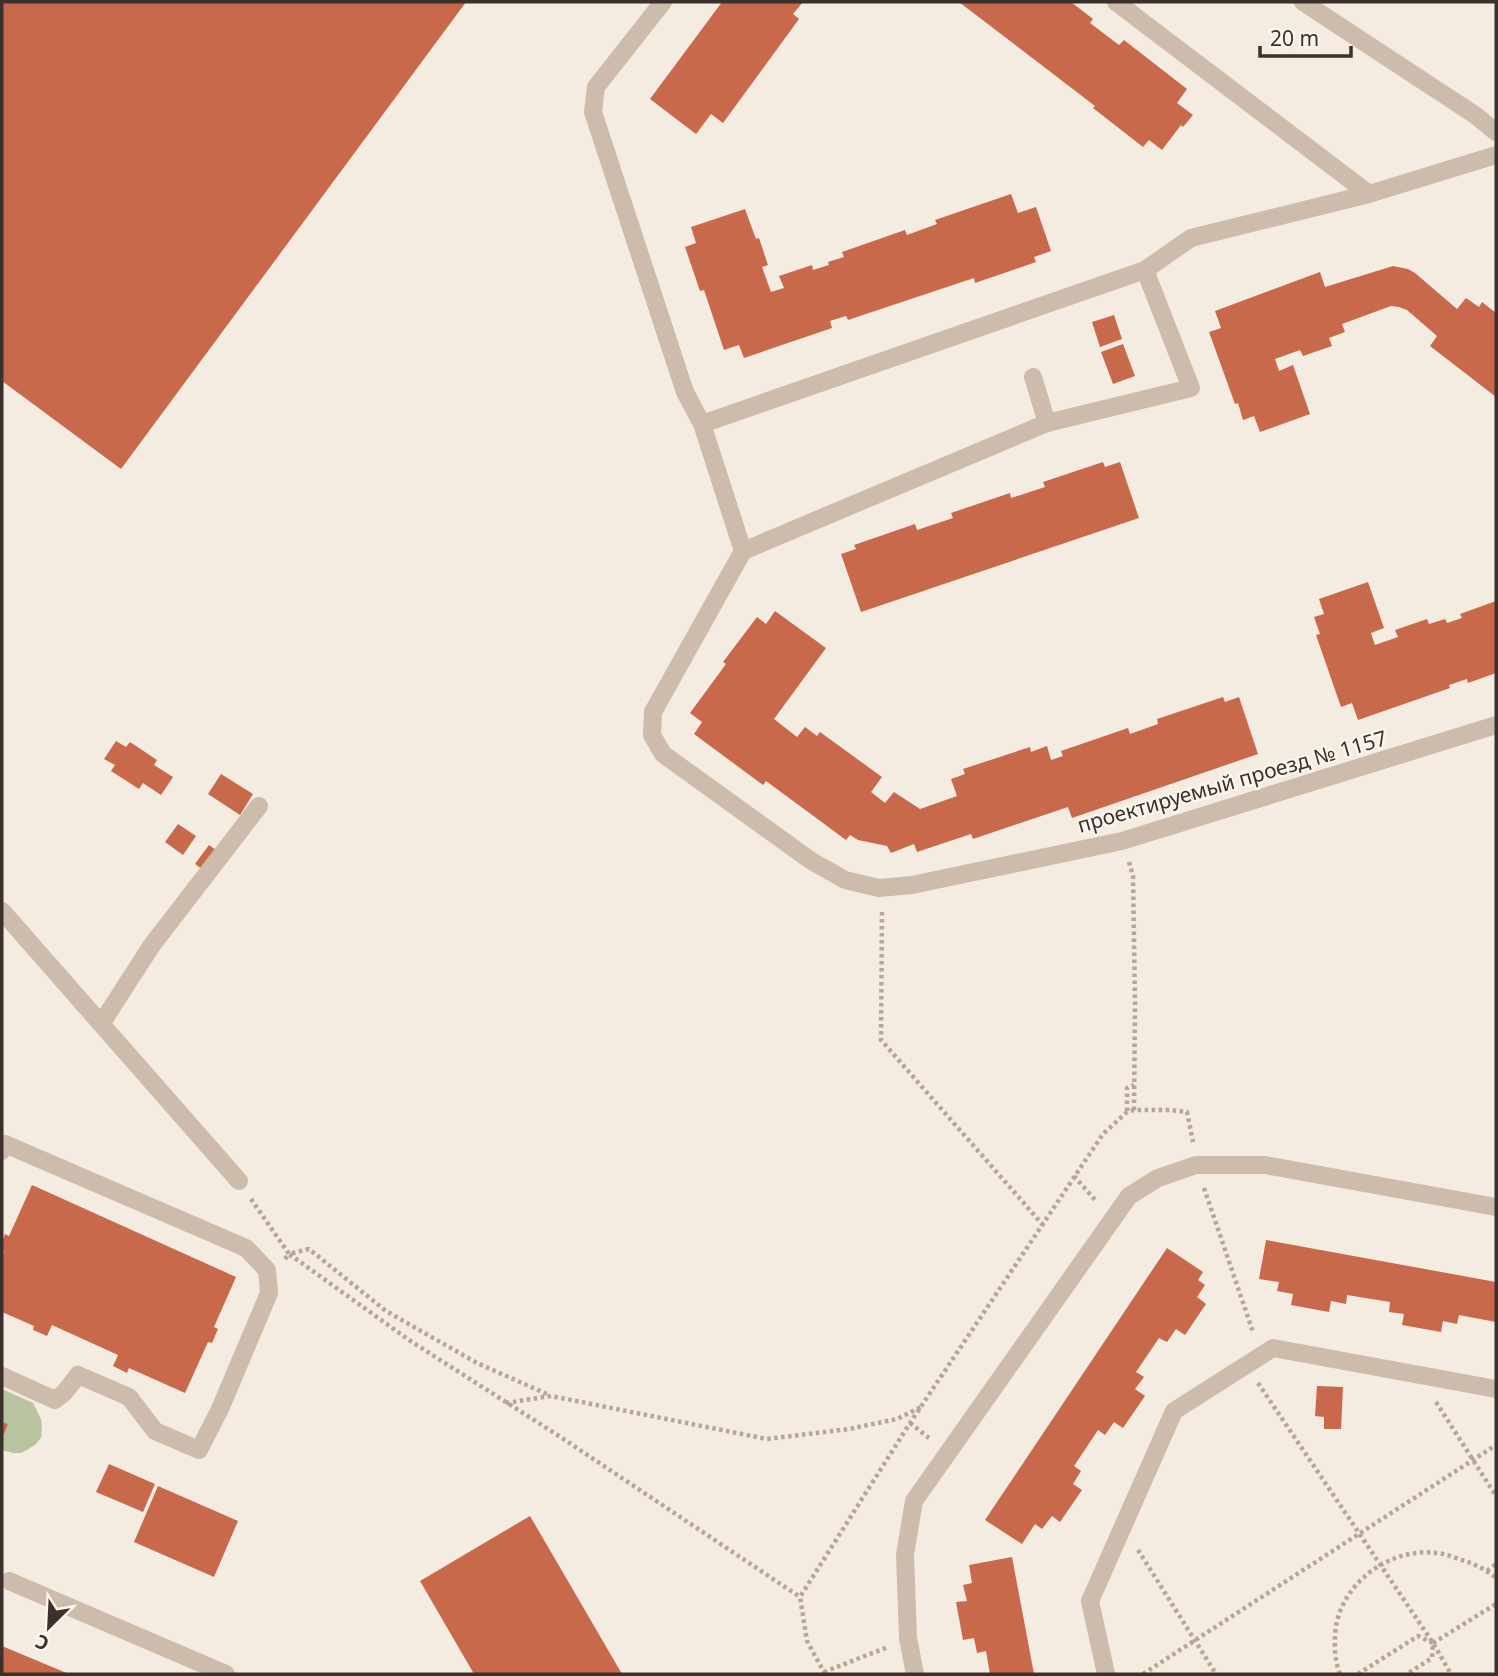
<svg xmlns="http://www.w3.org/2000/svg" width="1498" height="1676" viewBox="0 0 1498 1676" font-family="'Noto Sans',sans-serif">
<rect width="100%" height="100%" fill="#f4ebe1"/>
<!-- green -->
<path fill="#b8c4a0" d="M2 1389 33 1403 41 1419 42 1428 41 1438 36 1444 27 1450 21 1453H13L2 1450V1439L8 1424 2 1422Z"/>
<!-- building -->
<path fill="#c8694b" d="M2 2H466L121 469 2 381Z
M722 2H803L793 14 799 19 723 123 711 114 696 134 650 99Z
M959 2H1071L1093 19 1090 23 1119 45 1124 40 1187 89 1177 103 1193 115 1183 127 1181 125 1162 150 1149 140 1143 147 1093 108 1095 106Z
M1011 194 1018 213 1036 207 1051 251 1034 257 1036 262 975 283 974 278 848 320 846 316 830 321 832 328 744 358 739 345 724 350 704 290 700 291 685 247 696 243 691 227 745 209 756 239 759 238 768 265 762 267 771 292 784 288 779 276 812 265 813 270 829 265 828 262 844 257 842 252 905 230 907 235 937 224 935 220Z
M1393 266 1408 269 1415 273 1457 309 1466 298 1479 307 1482 302 1496 313V397L1430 346 1437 336 1407 310 1399 307 1391 306 1342 324 1345 332 1329 338 1332 346 1303 356 1300 350 1275 359 1279 371 1293 365 1310 414 1260 432 1254 416 1243 420 1238 403 1235 404 1209 332 1221 328 1215 311 1320 272 1325 287Z
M1114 315 1122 339 1100 347 1092 322Z
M1123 344 1135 376 1113 384 1101 352Z
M1103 462 1105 467 1120 462 1139 518 861 612 841 554 856 549 854 545 915 524 917 530 953 518 951 513 1010 493 1011 498 1045 487 1043 482Z
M1368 582 1384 628 1371 633 1375 645 1398 637 1395 630 1427 619 1429 624 1445 619 1447 623 1462 618 1460 614 1496 601V673L1468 683 1467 679 1449 685 1450 688 1358 720 1352 703 1341 707 1316 635 1320 634 1314 617 1324 614 1319 599Z
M775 611 826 648 774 719 797 737 805 727 817 736 820 732 882 777 871 792 885 803 894 792 920 809 957 796 951 779 965 774 963 769 1030 747 1031 752 1047 746 1051 760 1063 756 1061 751 1128 728 1130 734 1158 724 1157 719 1223 697 1225 702 1239 697 1258 754 1072 818 1068 807 973 839 971 834 917 852 914 844 891 853 887 846 858 840 850 835 846 840 766 781 763 785 694 734 702 722 690 713 726 664 723 662 757 617 766 624Z
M116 741 126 747 130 742 157 760 154 765 173 777 161 795 143 783 139 789 111 771 115 765 104 759Z
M221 774 253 794 240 815 208 794Z
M178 824 196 836 183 855 165 842Z
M209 845 216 850 202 869 195 864Z
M32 1185 236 1277 214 1327 218 1329 212 1343 208 1342 185 1393 129 1368 127 1373 113 1366 118 1355 52 1325 47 1336 33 1330 34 1326 2 1312V1255L4 1251 2 1250V1242L5 1234 9 1236Z
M1266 1240 1496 1282V1322L1459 1315 1457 1324 1443 1321 1441 1332 1402 1325 1404 1314 1389 1312 1390 1302 1347 1295 1346 1304 1331 1301 1329 1312 1291 1305 1293 1294 1277 1291 1279 1282 1259 1279Z
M1167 1248 1203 1272 1198 1280 1205 1285 1197 1297 1206 1304 1185 1335 1176 1329 1167 1342 1159 1338 1136 1372 1144 1377 1135 1389 1145 1396 1123 1428 1114 1422 1105 1435 1098 1430 1074 1466 1081 1471 1073 1484 1082 1490 1060 1522 1052 1516 1042 1529 1035 1524 1022 1544 985 1520Z
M1317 1386 1343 1387 1341 1429H1324V1417L1315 1416Z
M2 1422 8 1424 2 1439Z
M109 1464 155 1484 143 1512 96 1492Z
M158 1486 238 1521 214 1577 134 1542Z
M530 1516 622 1674H474L420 1581Z
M1012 1557 1034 1674H990L986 1651 977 1653 974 1638 963 1640 956 1602 967 1601 963 1585 972 1583 969 1565Z
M2 1646 69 1674H2Z"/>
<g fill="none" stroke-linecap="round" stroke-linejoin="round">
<!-- path -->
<path stroke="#b9a596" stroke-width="4.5" stroke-dasharray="3.5 3.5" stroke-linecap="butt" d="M1129 862 1133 876 1135 1003 1134 1110
M882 912 881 1040 1043 1225
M1127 1111V1088L1134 1085
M1074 1176 1096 1201
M1204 1188 1253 1332
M251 1199 289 1254 309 1249 386 1311 477 1363 549 1395
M285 1259 289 1254 409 1340 562 1438 800 1597
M1258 1383 1433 1643 1451 1674
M1436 1402 1496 1496
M506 1403 551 1396 767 1439 849 1429 897 1419 921 1407
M910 1423 929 1438
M1138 1550 1216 1674
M1487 1571 1496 1564
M1433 1643 1496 1604
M824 1672 888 1647
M825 1674 807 1641 800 1597 910 1423 1103 1134 1127 1112 1134 1110H1170L1187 1112 1193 1142
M1143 1674 1496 1445
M1340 1674C1334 1659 1334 1642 1336 1626 1344 1581 1391 1547 1437 1553 1447 1554 1458 1559 1468 1562 1478 1566 1488 1571 1496 1578
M1358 1674 1418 1636 1433 1643 1432 1658 1407 1674"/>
<!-- minor -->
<path stroke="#cdbbac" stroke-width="18" d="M663 2 596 87 593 112 685 392 702 424
M1116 2 1369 194
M1303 2 1475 115 1496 132
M1033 377 1047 423
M743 551 653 712 652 735 663 754 810 860 845 880 879 888 912 885 1122 841 1496 725
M743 551 1047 423 1191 388 1145 270 1191 238 1369 194 1496 155
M743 551 702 424 1145 270
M2 911 239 1181
M101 1024 152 945 259 806
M2 1151 5 1144 246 1248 267 1270 269 1293 220 1409 199 1450 155 1431 129 1397 78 1375 64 1393 55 1400 2 1376
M9 1581 226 1674
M915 1674 908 1638 905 1555 914 1501 1129 1196 1158 1178 1196 1165H1265L1496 1207
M1106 1674 1090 1601 1174 1411 1273 1348 1496 1389"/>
</g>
<g text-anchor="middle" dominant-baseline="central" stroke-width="5" stroke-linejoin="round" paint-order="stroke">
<!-- street labels -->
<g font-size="21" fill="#3b302b" stroke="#fbf5ee">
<text transform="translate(1232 781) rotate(-16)">проектируемый проезд № 1157</text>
</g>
</g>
<!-- border -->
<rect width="1498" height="1676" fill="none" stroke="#3b302b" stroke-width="7"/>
<!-- north arrow -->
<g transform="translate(49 1627) rotate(204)" stroke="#fbf5ee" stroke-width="5" paint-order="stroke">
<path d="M0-5L12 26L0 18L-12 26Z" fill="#3b302b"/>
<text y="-10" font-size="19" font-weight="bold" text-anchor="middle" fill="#3b302b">С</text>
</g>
<!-- scale -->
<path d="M1260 46v10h91v-10" fill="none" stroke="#3b302b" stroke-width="3.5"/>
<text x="1270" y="46" font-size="21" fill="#3b302b" stroke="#fbf5ee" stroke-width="5" paint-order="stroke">20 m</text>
</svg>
